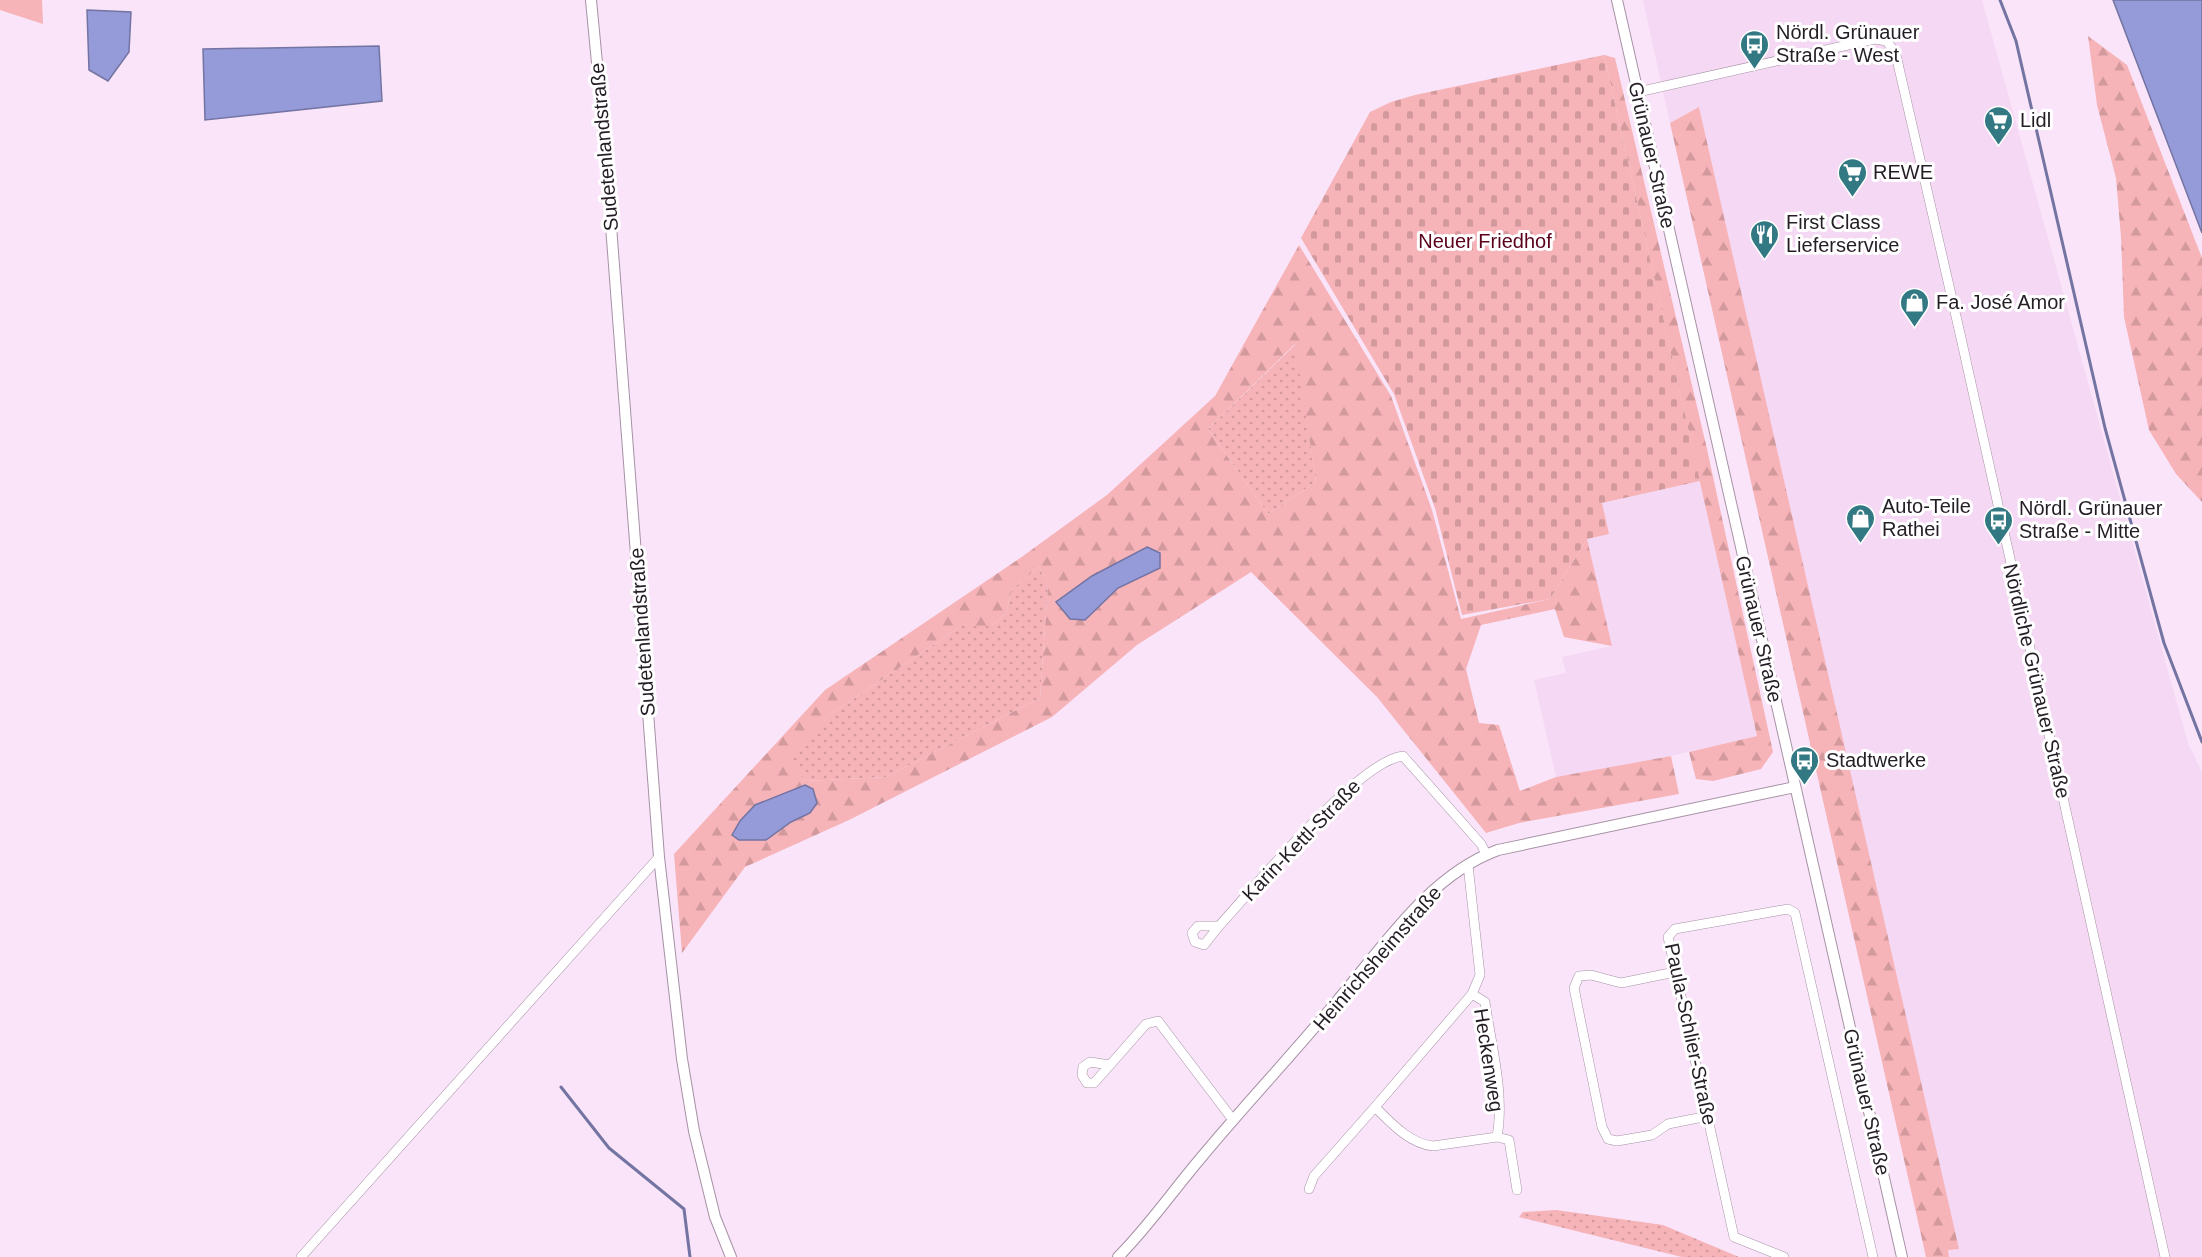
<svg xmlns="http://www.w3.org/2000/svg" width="2202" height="1257" viewBox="0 0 2202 1257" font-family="Helvetica,sans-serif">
<defs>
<pattern id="grass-dots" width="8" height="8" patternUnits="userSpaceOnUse" patternTransform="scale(1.5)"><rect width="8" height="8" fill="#f6b3b8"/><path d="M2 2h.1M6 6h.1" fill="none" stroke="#d39a9e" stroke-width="1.8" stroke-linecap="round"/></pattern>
<pattern id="forest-firs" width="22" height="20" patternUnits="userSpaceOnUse" patternTransform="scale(1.5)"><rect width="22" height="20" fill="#f6b3b8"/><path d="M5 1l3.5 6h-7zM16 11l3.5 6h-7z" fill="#d39a9e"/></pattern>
<pattern id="cemetery-stones" width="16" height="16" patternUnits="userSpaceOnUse" patternTransform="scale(1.5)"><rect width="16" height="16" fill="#f6b3b8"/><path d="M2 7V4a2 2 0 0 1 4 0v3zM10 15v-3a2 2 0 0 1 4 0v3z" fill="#d39a9e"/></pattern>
</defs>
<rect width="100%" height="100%" fill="#fae4f9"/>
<!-- built -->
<path fill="#f5d9f4" d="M1643 0H1982L2188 743 2202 772V1257H1949L1948 1250 1958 1248 1699 107 1670 123Z
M1700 481 1757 736 1671 756 1556 777 1534 680 1566 673 1562 657 1611 646 1587 539 1602 503Z"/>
<!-- grass -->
<path fill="url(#grass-dots)" d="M1296 344 1316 482 1268 514 1208 429Z
M1039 567 1048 584 1040 698 886 777 804 781 788 755 831 714 961 626H992L1006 613 1012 589Z
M1556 1210 1663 1225 1739 1257H1682L1519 1217 1523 1212Z"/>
<!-- forest -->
<path fill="url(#forest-firs)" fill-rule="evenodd" d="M2088 36 2127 65 2202 258V502L2176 474 2149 430 2124 317 2121 237 2116 178 2097 105Z
M1604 55 1615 58 1707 449 1773 752 1761 769 1713 781 1696 779 1689 752 1757 736Z
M1699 107 1959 1249 1948 1250 1949 1257H1926L1670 123Z
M1299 245 1391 396 1432 510 1461 619 1550 599 1587 539 1612 646 1564 637 1555 609 1481 625 1466 669 1479 723 1499 725 1520 791 1556 777 1671 756 1679 794 1519 823 1486 833 1377 697 1251 572 1137 645 1052 717 849 820 745 867 682 953 674 854 825 690 1023 556 1107 495 1215 396ZM1295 344 1316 482 1268 514 1208 429ZM1039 567 1048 585 1040 698 886 777 804 781 789 755 831 714 961 626H992L1006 613 1012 589ZM1160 568 1118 588 1085 620 1057 602ZM805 785 810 813 791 822 766 840 732 835C744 810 780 796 805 785Z"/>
<!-- cemetery -->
<path fill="url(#cemetery-stones)" d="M1604 55 1700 481 1602 503 1609 534 1587 539 1550 599 1462 615 1435 508 1394 394 1301 238 1370 112 1391 102 1415 95Z"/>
<!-- garden -->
<path fill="#f6b3b8" d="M0 0H42L43 24 0 10Z"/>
<!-- water -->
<path fill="#959ad8" stroke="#7374a2" stroke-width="1.5" d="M2113 0H2202V233Z
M87 10 131 12 129 52 108 81 89 70Z
M379 46 382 101 205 120 203 49Z
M1147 547 1160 553V568L1118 588 1085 620 1070 619 1056 602 1092 576Z
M805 785 813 789 817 803 810 813 791 822 766 840H739L732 835 740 821 755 805Z"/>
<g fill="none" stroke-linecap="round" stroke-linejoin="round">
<!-- stream -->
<path stroke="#7374a2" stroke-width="3" d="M2000 0 2016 41 2105 428 2164 643 2202 742
M561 1087 609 1148 684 1209 690 1257"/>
<defs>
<path id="minor" d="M1638 92 1875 39 1887 41 1896 55 1961 338 2165 1257
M1468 865 1480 975 1472 994 1485 1002C1491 1045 1505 1094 1497 1137L1433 1146C1410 1144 1391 1123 1375 1107L1472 994
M1219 926 1204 945 1195 942 1192 933 1198 926H1219C1253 889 1358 761 1403 756L1481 844 1486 854
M1675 972 1621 983 1591 975 1579 976 1574 988 1602 1127 1608 1139 1617 1141 1652 1135 1668 1124 1708 1116
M1110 1065 1090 1062 1083 1067 1082 1075 1087 1083H1094L1110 1065 1146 1024 1158 1021 1233 1120
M1497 1137 1509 1140 1517 1190
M1309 1189 1314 1176 1375 1107
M301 1257 659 857
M1784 1257 1734 1237 1668 937 1675 929 1788 909 1795 913 1873 1257"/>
<path id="tertiary" d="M591 0 605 147 659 857 682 1059 694 1131 715 1217 731 1257
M1617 0 1902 1257
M1118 1257C1148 1227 1172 1192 1200 1159 1244 1106 1292 1055 1337 1001 1383 947 1429 875 1498 850L1795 787"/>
</defs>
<!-- minor casing -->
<use href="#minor" stroke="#a691a5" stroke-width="10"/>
<!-- tertiary casing -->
<use href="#tertiary" stroke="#a691a5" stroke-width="12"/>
<!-- minor -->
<use href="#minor" stroke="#fff" stroke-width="9"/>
<!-- tertiary -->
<use href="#tertiary" stroke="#fff" stroke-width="10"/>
</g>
<!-- icons -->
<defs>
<symbol id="bus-pin" viewBox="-11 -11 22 30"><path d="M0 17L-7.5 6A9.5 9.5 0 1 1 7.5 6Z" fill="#327984" stroke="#fff"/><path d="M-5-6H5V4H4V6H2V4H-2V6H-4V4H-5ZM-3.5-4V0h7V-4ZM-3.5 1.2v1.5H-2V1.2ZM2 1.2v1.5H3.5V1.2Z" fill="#fff"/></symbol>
<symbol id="supermarket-pin" viewBox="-11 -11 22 30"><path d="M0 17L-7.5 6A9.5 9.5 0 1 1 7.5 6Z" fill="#327984" stroke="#fff"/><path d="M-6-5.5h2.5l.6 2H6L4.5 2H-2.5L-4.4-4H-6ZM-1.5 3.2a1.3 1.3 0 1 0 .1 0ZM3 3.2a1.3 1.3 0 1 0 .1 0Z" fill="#fff"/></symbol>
<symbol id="restaurant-pin" viewBox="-11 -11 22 30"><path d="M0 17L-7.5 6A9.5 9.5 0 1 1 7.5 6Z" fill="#327984" stroke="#fff"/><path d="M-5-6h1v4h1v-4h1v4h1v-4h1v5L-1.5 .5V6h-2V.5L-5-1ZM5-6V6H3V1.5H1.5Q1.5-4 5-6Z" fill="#fff"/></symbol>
<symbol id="shop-pin" viewBox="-11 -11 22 30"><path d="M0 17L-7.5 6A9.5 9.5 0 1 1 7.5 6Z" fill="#327984" stroke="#fff"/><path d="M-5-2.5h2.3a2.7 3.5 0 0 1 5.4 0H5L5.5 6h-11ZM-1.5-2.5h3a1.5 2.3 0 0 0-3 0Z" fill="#fff"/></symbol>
</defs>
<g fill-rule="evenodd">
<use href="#bus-pin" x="1738" y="28" width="33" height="45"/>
<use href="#supermarket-pin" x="1982" y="104" width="33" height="45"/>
<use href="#supermarket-pin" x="1836" y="156" width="33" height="45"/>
<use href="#restaurant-pin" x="1748" y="218" width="33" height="45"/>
<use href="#shop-pin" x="1898" y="286" width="33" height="45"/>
<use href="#shop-pin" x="1844" y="502" width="33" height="45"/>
<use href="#bus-pin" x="1982" y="504" width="33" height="45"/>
<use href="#bus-pin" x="1788" y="744" width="33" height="45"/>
</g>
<g text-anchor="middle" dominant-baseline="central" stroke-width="6" stroke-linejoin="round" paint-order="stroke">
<!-- poi labels -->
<g font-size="20" fill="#251d25" stroke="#fff" text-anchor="start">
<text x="1776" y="32">Nördl. Grünauer<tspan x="1776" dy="23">Straße - West</tspan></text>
<text x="2020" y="120">Lidl</text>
<text x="1873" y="172">REWE</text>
<text x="1786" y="222">First Class<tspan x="1786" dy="23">Lieferservice</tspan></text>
<text x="1936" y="302">Fa. José Amor</text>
<text x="1882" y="506">Auto-Teile<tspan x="1882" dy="23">Rathei</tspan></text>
<text x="2019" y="508">Nördl. Grünauer<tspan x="2019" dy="23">Straße - Mitte</tspan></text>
<text x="1826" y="760">Stadtwerke</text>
</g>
<!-- street labels -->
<g font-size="20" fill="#251d25" stroke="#fff">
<text transform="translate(604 147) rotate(-95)">Sudetenlandstraße</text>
<text transform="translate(1652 155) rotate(77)">Grünauer Straße</text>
<text transform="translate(1759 629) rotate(77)">Grünauer Straße</text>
<text transform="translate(642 632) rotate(-94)">Sudetenlandstraße</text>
<text transform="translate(2037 681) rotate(77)">Nördliche Grünauer Straße</text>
<text transform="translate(1301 840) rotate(-46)">Karin-Kettl-Straße</text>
<text transform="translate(1377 958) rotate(-49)">Heinrichsheimstraße</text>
<text transform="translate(1691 1034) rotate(78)">Paula-Schlier-Straße</text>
<text transform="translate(1489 1060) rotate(81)">Heckenweg</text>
<text transform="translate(1867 1102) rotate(77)">Grünauer Straße</text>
</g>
<!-- park labels -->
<g font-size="20" fill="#5b001a" stroke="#fff">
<text x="1485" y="241">Neuer Friedhof</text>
</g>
</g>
</svg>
